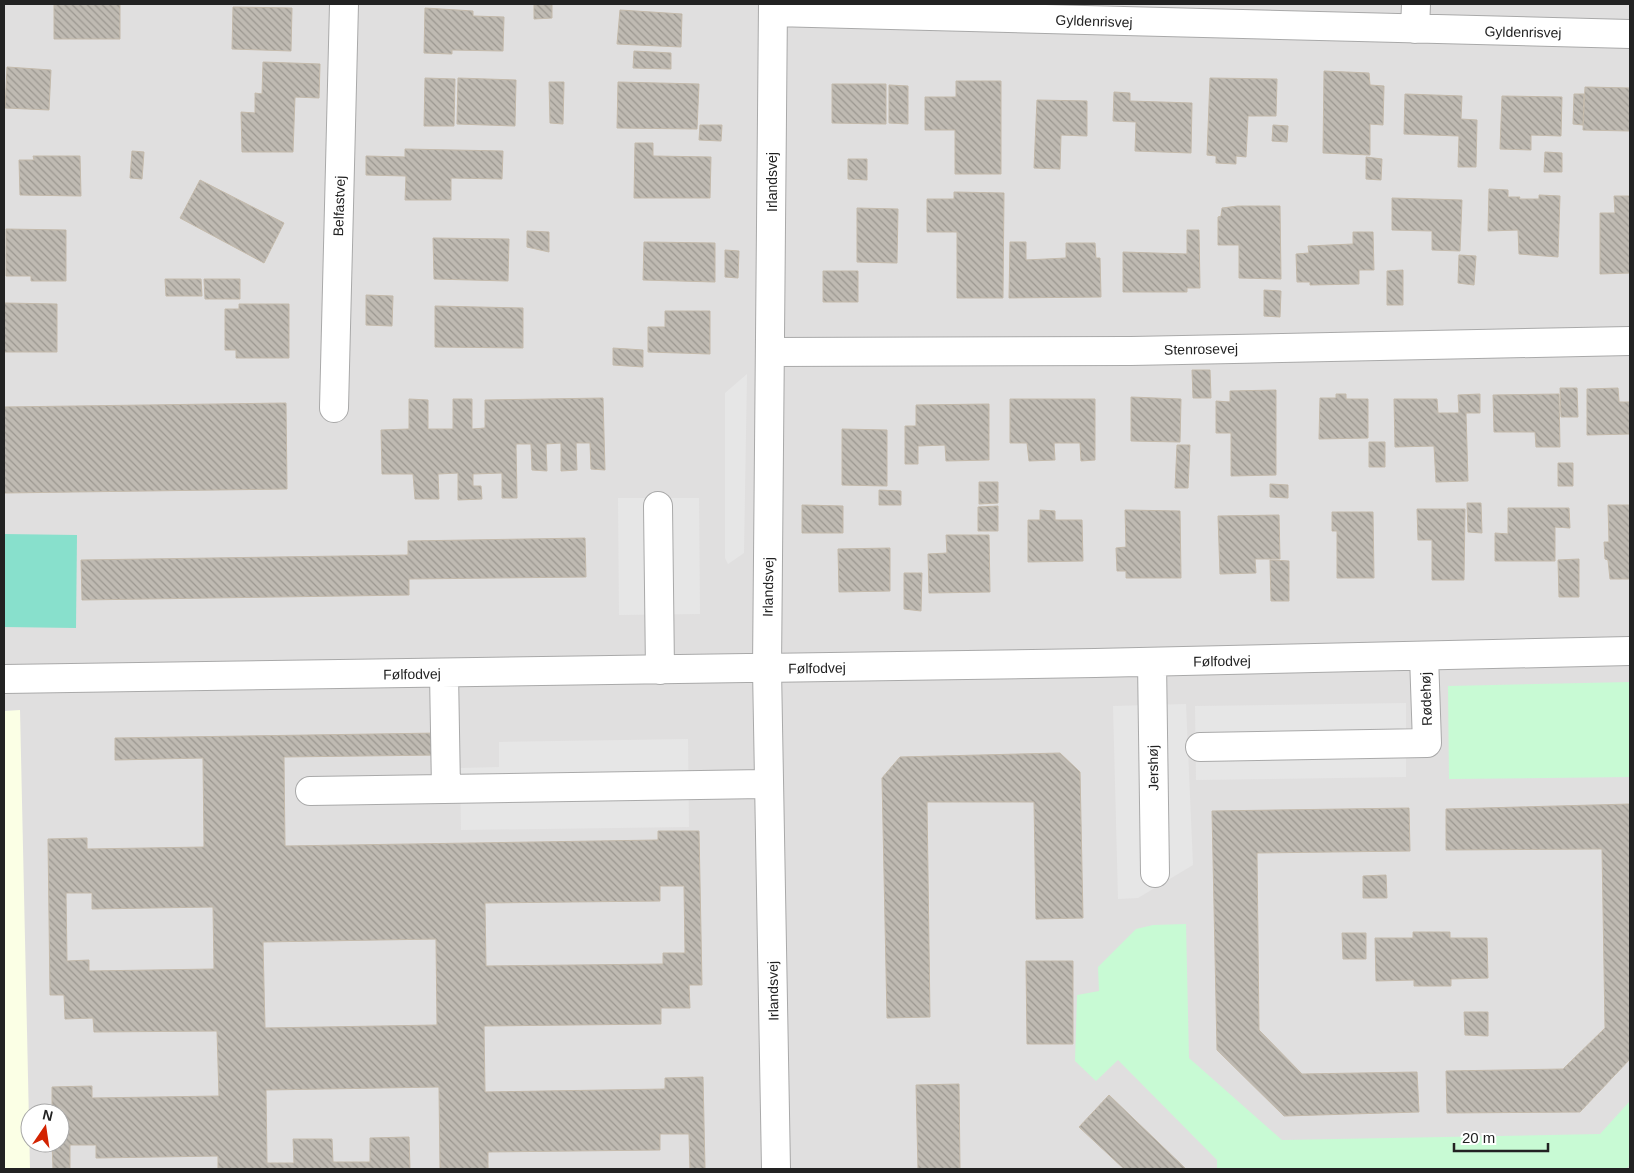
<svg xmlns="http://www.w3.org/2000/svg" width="1634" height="1173" viewBox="0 0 1634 1173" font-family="Helvetica,sans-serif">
<defs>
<pattern id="building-back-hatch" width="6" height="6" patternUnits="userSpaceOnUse" patternTransform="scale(1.25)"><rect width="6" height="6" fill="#bfbab2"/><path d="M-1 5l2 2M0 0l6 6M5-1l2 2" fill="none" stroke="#9b9790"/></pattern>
</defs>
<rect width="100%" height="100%" fill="#f2f0e9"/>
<!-- residential -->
<path fill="#e0dfdf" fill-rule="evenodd" d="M4 4H1630V1169H4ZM30 1113H60V1143H30Z"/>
<!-- education -->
<path fill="#fbffe5" d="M20 710 30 1169H4V711Z"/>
<!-- park -->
<path fill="#c8fad4" d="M1630 682V777L1449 779 1448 686Z
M1186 924 1189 1058 1282 1140 1600 1134 1630 1101V1165L1626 1169H1217V1160L1118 1060 1096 1081 1075 1061 1077 995 1099 991 1098 967 1136 929 1153 925Z"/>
<!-- pitch -->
<path fill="#88e0cc" d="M4 534 77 535 76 628 4 627Z"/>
<!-- parking -->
<path fill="#e6e6e6" d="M747 374 744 553 728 564 725 558V393Z
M618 498H699L700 614 619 615Z
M1406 703V777L1196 780 1195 706Z
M1186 704 1193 865 1138 898 1118 899 1113 706Z
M688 739 689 827 461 830 460 768 499 767V742Z"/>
<!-- building -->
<path fill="url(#building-back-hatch)" stroke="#c4baab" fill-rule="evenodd" d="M54 4H120V39H54Z
M534 4H552V18L534 19Z
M233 7 292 8 291 51 232 49Z
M425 8 473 11V16L504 17 503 51 452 50V54L424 53Z
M620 10 682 14 681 47 617 44Z
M634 51 671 53V69L633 68Z
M263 62 320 64 319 98 295 97 293 152H242L241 112 255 113V93L262 94Z
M7 67 51 70 49 110 5 108Z
M1324 71 1369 73 1370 85 1384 86 1383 125 1370 124V155L1323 153Z
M425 78 455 79 454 126H424Z
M458 78 516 80 515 126 457 124Z
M1210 78 1277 79 1276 116H1248L1246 157 1236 156V164L1216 163V156L1207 155Z
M956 81H1001V174H955V130H925V97H956Z
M549 82H564L563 124 550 123Z
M618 82 699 84 697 129 617 128Z
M832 84H886V124L832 123Z
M889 85 908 86V124L889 123Z
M1585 87 1630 88V131L1583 130Z
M1114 92 1130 93V101L1192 103 1191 153 1135 151 1136 122 1113 121Z
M1405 94 1462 96 1461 119 1477 120 1476 167H1458L1459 136 1404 134Z
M1574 94H1584L1583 125 1573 124Z
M1502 96 1562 97 1561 136 1531 135V150L1500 149Z
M1037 100 1087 101V136L1061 135 1060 169 1034 168Z
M700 125H722L721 141 699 140Z
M1273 125 1288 126 1287 142 1272 141Z
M635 143H653V156L711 157 710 198H634Z
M405 149 503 151 502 179 451 178V200H405L406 176 366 175V156L405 157Z
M132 151 144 152 142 179 130 178Z
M1545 152 1562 153V172H1544Z
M33 156H80L81 196 20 195 19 160H34Z
M1366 157 1382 159 1381 180 1366 179Z
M848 159H867V180L848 179Z
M200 180 284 223 264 263 180 218Z
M1489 189 1508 190V197H1520L1519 199H1539V195L1560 196 1558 257 1519 254 1518 230 1488 231Z
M954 192 1004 193 1003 298H957V232H927V199H954Z
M1614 196H1630V273L1600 274V213H1615Z
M1392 198 1462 200 1460 251 1432 250V231L1392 230Z
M1238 206H1280L1281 279 1239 278V245H1218V217L1221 216 1222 208Z
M857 208 898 209 897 263 857 262Z
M6 229 66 230V281H31V276H6Z
M1187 230H1199L1200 288H1187V292H1123V252L1187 254Z
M527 231 549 232V252L527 247Z
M1353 232H1373L1374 270H1359V284L1310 285V282H1297L1296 254 1309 253 1308 246 1353 244Z
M433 238 509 239 508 281 434 279Z
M644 242 715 243V282L643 280Z
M1010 242H1026V260L1066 258V243H1095L1096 258H1100L1101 297 1009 298Z
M725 250 739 251 738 278 725 277Z
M1459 255 1476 256 1474 285 1458 283Z
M1403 270V305H1387V271Z
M823 271H858V302H823Z
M165 279H201L202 296H166Z
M204 279H240V299H205Z
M1264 290 1281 291 1280 317 1264 316Z
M366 295 393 296 392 326 366 325Z
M4 303 57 304V352H4Z
M239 304H289V358H236V350H225V309H239Z
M435 306 523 308V348L435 347Z
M665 311H710V354L648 352V327H665Z
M613 348 643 350V367L613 365Z
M1192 370H1210L1211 398H1193Z
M1560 388H1577L1578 417H1561Z
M1618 388 1619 402H1630V434L1587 435V389Z
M1276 390V475L1231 476V433H1216V401L1230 402V391Z
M1336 394H1346V399H1368V438L1319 439 1320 398H1336Z
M1480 394V413H1466L1468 481 1436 482 1434 446 1395 447 1394 399H1437L1438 413H1459L1458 395Z
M1559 394 1560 447H1536L1535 432H1494L1493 395Z
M1131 397 1181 399 1180 442 1131 441Z
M603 398 605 470 591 469 590 443H576L577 470 561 471V443L546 444 547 471 532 470 531 444H516L517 498H502V473L473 474V486H481L482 499 458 500V473L438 474 439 499H415L413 474H382L381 430 409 429V399L428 400V429H453V399H472V429L485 428V400Z
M1010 399H1095V460L1081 461 1080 443H1054L1055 460 1029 461 1027 443H1010Z
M286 403 287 489 4 493V407Z
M989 404V460L946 461 945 445 918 446V464H905V426H916V405Z
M842 429 887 430V486L842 485Z
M1369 442H1385V467H1369Z
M1177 445H1190L1188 488H1175Z
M1558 463H1573V486H1558Z
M979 482H998V503L979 504Z
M1270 484 1288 485V498L1270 497Z
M879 490 901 491V505H879Z
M1467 503H1481L1482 533 1468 532Z
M802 505 843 506V533H802Z
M1608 505H1630V579H1610L1608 560 1605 559 1604 542H1609Z
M998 506V531H978V507Z
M1508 508H1569L1570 528 1555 527V561H1495V533L1508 534Z
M1417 509H1465L1464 580H1432V540H1418Z
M1040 510 1055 511V520H1082L1083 561 1028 562V520H1040Z
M1125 510 1180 511 1181 578H1126V571H1117L1116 548 1126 547Z
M1332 512H1373L1374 578H1337V531H1332Z
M1279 515 1280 559H1255L1256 573 1220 574 1218 516Z
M946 535H989L990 592 929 593 928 554 947 553Z
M585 538 586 577 409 579V595L82 600 81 560 408 555V541Z
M890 548V591L839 592 838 549Z
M1579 559V597H1559L1558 560Z
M1270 560 1289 561V601H1271Z
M904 573H922L921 611 904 609Z
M439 733V755L284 757 285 846 658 840V831H699L702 985H689L690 1008H661V1024L484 1026 485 1092 665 1089V1078L703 1077 705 1169H690L689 1134H660V1150L488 1152V1169H440L439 1087 266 1090 267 1163H294L293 1139H332L333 1162H370V1138L409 1137 410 1169H218V1156L96 1158V1145H70V1169H53L52 1143H60V1113H52V1087L92 1086V1098L219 1096 217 1031 94 1032 93 1018 65 1019 64 995H50L48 839 87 838V849L204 847 203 758 115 760V738ZM660 886H684L685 953H663V964L486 966 485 903 660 901ZM66 893H92V909L213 907 214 969 89 971V960L67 961ZM436 939 437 1025 265 1028 263 942Z
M1060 753 1080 772 1083 918 1036 919 1034 802H927L930 1017 887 1018 882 778 900 757Z
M1630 804V1059L1580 1112 1447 1113 1446 1071 1563 1069 1605 1028 1602 849 1446 850V809Z
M1409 808 1410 851 1257 853 1259 1030 1302 1074 1417 1072 1419 1112 1284 1116 1217 1050 1212 811Z
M1386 875 1387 898H1363V876Z
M1413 932H1450V938H1487L1488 978 1451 979V986H1414V980L1376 981 1375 938H1413Z
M1342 933H1366V959H1343Z
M1026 961H1073V1044H1027Z
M1464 1012H1488V1036L1465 1035Z
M959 1084 960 1169H918L916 1085Z
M1109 1095 1186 1169H1124L1079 1127Z"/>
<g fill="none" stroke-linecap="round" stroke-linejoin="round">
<defs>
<path id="minor" d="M773 4 767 669 776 1169
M773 12 1630 34
M1415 29 1416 4
M771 352 1131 351 1630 341
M334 408 344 4
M658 506 660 670
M1152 662 1155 873
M444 673 446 789
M4 679 1095 663 1630 651
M1200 747 1427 743 1424 656
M310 791 769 784"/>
</defs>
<!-- minor casing -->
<use href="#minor" stroke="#a9a9a9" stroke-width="30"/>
<!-- minor -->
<use href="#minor" stroke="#fff" stroke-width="28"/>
</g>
<g text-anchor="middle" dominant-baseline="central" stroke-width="5" stroke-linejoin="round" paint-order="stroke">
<!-- street labels -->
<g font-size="14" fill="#222" stroke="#fff">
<text transform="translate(1094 21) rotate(2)">Gyldenrisvej</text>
<text transform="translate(1523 32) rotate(1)">Gyldenrisvej</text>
<text transform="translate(772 182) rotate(-90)">Irlandsvej</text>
<text transform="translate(339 206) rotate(-88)">Belfastvej</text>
<text transform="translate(1201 349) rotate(-1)">Stenrosevej</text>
<text transform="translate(768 587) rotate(-89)">Irlandsvej</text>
<text transform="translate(1222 661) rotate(-1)">Følfodvej</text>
<text transform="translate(817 668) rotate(-1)">Følfodvej</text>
<text transform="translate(412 674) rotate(-1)">Følfodvej</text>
<text transform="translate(1426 699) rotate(-92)">Rødehøj</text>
<text transform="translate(1153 768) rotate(-91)">Jershøj</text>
<text transform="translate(773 991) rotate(-91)">Irlandsvej</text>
</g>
</g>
<!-- border -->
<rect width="1634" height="1173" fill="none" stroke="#222222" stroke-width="10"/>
<!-- north arrow -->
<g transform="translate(45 1128) rotate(13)"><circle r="24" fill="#ffffff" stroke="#a7a7a7"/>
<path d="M0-4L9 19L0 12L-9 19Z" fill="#d32301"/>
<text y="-8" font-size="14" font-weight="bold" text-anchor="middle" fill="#222222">N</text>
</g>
<!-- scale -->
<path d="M1454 1143v8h94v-8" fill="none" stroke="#222222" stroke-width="2.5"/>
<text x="1462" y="1143" font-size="15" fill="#222222" stroke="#ffffff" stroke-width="4" paint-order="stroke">20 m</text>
</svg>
